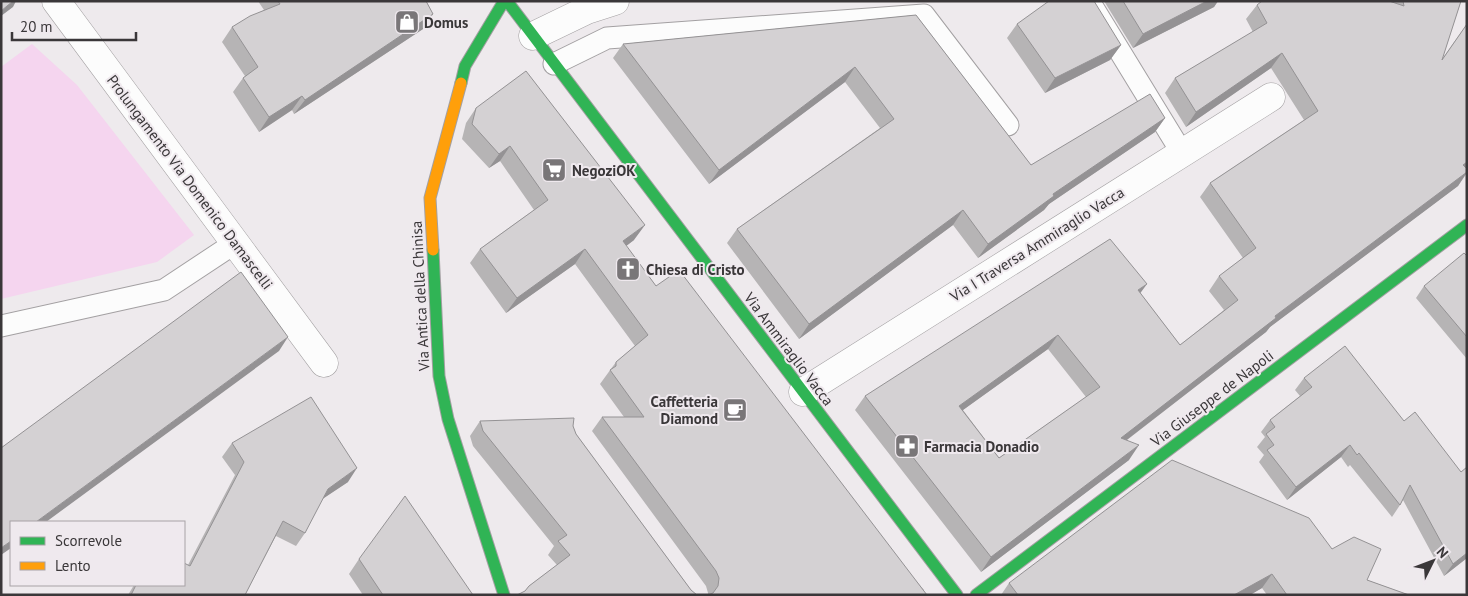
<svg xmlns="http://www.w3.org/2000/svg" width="1468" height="596" viewBox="0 0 1468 596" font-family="'PT Sans',sans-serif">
<rect width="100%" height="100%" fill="#eeeaed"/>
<!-- green -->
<path fill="#f5d5ef" d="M32 44 77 85 194 235 157 262 1 299V67Z"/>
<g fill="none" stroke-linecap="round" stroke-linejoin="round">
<defs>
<path id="lane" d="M1089 1 1182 153
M554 64 607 38 924 15 1008 125
M1 326 164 290 235 243"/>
<path id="street" d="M56 1 324 363
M533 36 587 10 615 1
M803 392 1271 97"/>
<path id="fast" d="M507 1 957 595
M461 83 465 66 504 1
M433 250 439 376 448 419 504 595
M976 595 1467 225"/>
<path id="slow" d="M433 250 430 198 461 83"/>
</defs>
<!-- lane casing -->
<use href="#lane" stroke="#a3a0a2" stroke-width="23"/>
<!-- street casing -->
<use href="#street" stroke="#a3a0a2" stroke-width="29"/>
<!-- fast casing -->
<use href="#fast" stroke="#a3a0a2" stroke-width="13"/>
<!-- slow casing -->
<use href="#slow" stroke="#a3a0a2" stroke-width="13"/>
<!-- lane -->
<use href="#lane" stroke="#fcfcfc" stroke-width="21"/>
<!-- street -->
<use href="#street" stroke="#fcfcfc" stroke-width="28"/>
<!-- fast -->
<use href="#fast" stroke="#30b455" stroke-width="11"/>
<!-- slow -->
<use href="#slow" stroke="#ff9f0a" stroke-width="11"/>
</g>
<!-- wall -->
<path fill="#b6b4b5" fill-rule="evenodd" d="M258 1H426L433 14 423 29 294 114 292 110 259 132 233 92 243 78 245 76 222 42 232 27 264 10Z
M1104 1H1218L1214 7 1133 48Z
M1392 1H1461L1442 59 1467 24V173L1458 186 1270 327 1266 332 1127 440 1129 460 981 572 855 410 865 396 1140 293 1180 345 1224 310 1209 291 1219 276 1243 258 1200 197 1210 183 1304 120 1271 68 1186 127 1165 93 1175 78 1253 32 1246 19 1257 5 1392 2ZM1048 349 1086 397 999 458 963 410Z
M916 15 1031 165 1165 118 1155 132 1049 204 1044 210 978 258 953 225 799 339 727 243 737 229 880 128 845 82 709 184 613 58 623 44Z
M1017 24 1121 45 1110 60 1045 93 1007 38Z
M476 108 634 240 626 246 656 286 924 590 708 595V593L706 586 592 431 602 417H624L600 384 616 362 635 346 575 264 506 313 470 263 480 249 534 210 500 161 489 168 462 139 466 123Z
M1467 256V359L1416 298 1424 286Z
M1304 378 1404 421 1461 472 1467 467V558L1444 576 1403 500 1400 505 1392 517 1350 465 1348 467 1341 457 1287 500 1259 462 1264 455 1257 447 1265 437 1261 432 1270 420 1300 396 1295 390Z
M480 421 573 426 576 434 691 590 524 592 529 586 557 565 548 555 554 546 473 446 470 436Z
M232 443 348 482 322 499 305 533 296 546 276 536 245 595H128L134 585H184L188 565 235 475 222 457Z
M1332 549 1367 580 1409 595H1267L1262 588 1250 595H1001L1009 583Z
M359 559 473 595H363L349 574Z"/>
<!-- shaded-wall -->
<path fill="#949294" d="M13 1H16L13 7 1 16V11Z
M1207 1H1218L1214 7 1133 48 1143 34Z
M433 14 423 29 294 114 305 100Z
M1121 45 1110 60 1045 93 1055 78Z
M1282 53 1271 68 1186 127 1196 112Z
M855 67 845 82 709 184 719 170Z
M302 96 292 110 259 132 269 117Z
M1165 118 1155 132 1049 204 1044 210 978 258 988 244 1053 194Z
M510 146 500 161 489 168 499 154Z
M1467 162V169L1463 165Z
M1467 172 1458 186 1270 327 1266 332 1111 452 1121 438 1275 316Z
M963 210 953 225 799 339 809 324Z
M645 225 634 240 613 256 623 241Z
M585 249 575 264 506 313 517 298Z
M1147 284 1136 299 1138 290Z
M1058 335 1048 349 949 420 959 406Z
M288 337 279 351 46 522H36Z
M1139 445 1129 460 981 572 991 557Z
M1350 445 1341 457 1287 500 1296 487Z
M357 468 348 482 318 502 328 489Z
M11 541V548L1 555V548Z
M1467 553V558L1444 576 1453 564Z
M1272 574 1262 588 1250 595H1234Z"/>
<!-- building -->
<path fill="#d4d1d3" stroke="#949294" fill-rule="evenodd" d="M1 1H13L1 11Z
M278 1H426L433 14 305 100 302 96 269 117 243 78 258 67 232 27 250 16 280 4Z
M1049 1H1094L1121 45 1055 78 1017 24Z
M1123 1H1207L1143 34Z
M1262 1H1389L1404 6 1403 1H1461L1442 60 1467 24V162L1463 165 1467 169V172L1275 316 1276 318 1121 438 1139 445 991 557 865 396 1110 239 1147 284 1138 290 1180 345 1238 300 1219 276 1256 248 1210 183 1318 111 1282 53 1196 112 1175 78 1267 23 1257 5ZM1058 335 1100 387 999 458 959 406Z
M916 15 1031 165 1150 94 1165 118 1053 194 1054 196 988 244 963 210 809 324 737 229 894 119 855 67 719 170 623 44Z
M526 71 645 225 623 241 656 286 679 270 927 595H708L713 593 718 586 719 578 716 571 602 417H644L610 370 616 366V362L648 335 585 249 517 298 480 249 548 200 510 146 499 154 472 124 476 108Z
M1464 253 1467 256V337L1424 286Z
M241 272 288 337 36 522H11V541L1 548V448Z
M1345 346 1404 421 1415 412 1461 472 1467 467V553L1453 564 1410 485 1400 505 1359 453 1357 455 1350 445 1296 487 1267 450 1274 445 1266 434 1275 427 1270 420 1312 387 1304 378Z
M311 397 357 468 328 489 305 533 283 521 245 595H131L136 585H184V563L190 566 244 462 232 443Z
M574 418 573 426 576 434 691 590 697 595H517L525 591 529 586 570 555 558 541 567 535 483 431 480 421Z
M1172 460 1309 518 1332 549 1354 537 1381 549 1367 580 1409 595H1287L1272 574 1234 595H1018L1009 583Z
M405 496 473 595H383L359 559Z"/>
<!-- icons -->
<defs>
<symbol id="shop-square" viewBox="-11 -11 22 22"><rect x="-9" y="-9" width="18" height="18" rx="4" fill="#797678" stroke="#efe9ee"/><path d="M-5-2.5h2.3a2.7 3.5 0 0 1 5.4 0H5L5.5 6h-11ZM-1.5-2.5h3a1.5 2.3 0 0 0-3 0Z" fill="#fff"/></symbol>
<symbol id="supermarket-square" viewBox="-11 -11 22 22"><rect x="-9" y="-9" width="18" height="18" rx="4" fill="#797678" stroke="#efe9ee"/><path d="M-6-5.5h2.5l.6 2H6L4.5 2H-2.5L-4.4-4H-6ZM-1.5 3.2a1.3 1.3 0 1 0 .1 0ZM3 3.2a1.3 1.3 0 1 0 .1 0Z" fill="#fff"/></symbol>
<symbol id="church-square" viewBox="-11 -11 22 22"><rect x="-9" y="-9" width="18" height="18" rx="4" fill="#797678" stroke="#efe9ee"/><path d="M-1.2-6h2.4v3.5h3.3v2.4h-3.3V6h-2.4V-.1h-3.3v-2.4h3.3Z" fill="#fff"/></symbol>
<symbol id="cafe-square" viewBox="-11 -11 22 22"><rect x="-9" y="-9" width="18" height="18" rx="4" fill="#797678" stroke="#efe9ee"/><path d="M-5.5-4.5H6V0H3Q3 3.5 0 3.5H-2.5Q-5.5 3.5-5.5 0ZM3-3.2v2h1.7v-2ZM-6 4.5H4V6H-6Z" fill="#fff"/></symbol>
<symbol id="pharmacy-square" viewBox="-11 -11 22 22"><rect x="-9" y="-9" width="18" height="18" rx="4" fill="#797678" stroke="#efe9ee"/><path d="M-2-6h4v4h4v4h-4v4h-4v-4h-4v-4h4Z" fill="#fff"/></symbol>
</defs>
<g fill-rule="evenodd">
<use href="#shop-square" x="393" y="8" width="28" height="28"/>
<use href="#supermarket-square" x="540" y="156" width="28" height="28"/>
<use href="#church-square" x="614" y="255" width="28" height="28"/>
<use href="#cafe-square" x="721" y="396" width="28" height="28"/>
<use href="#pharmacy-square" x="893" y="432" width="28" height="28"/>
</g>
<g text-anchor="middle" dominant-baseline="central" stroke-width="4" stroke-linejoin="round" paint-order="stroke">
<!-- poi labels -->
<g font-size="15" font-weight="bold" fill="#3a3739" stroke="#efe9ee" text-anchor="start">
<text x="424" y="22">Domus</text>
<text x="572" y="170">NegoziOK</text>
<text x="646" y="269">Chiesa di Cristo</text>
<text x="718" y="401" text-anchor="end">Caffetteria<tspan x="718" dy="17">Diamond</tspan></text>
<text x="924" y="446">Farmacia Donadio</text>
</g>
<!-- street labels -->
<g font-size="15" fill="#3a3739" stroke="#efe9ee">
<text transform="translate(190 182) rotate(53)">Prolungamento Via Domenico Damascelli</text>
<text transform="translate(1037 244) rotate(-32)">Via I Traversa Ammiraglio Vacca</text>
<text transform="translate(420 296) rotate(-93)">Via Antica della Chinisa</text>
<text transform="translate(789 349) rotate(53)">Via Ammiraglio Vacca</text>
<text transform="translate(1212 398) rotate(-37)">Via Giuseppe de Napoli</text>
</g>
</g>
<!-- border -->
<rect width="1468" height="596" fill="none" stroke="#3a3739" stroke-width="5"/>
<!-- legend -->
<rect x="10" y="521" width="175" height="65" fill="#efe9ee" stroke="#a7a2a6"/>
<rect x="20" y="537" width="25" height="8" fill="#30b455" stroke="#a7a2a6"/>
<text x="55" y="546" font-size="15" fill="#3a3739">Scorrevole</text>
<rect x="20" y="562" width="25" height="8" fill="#ff9f0a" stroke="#a7a2a6"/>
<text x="55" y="571" font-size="15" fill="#3a3739">Lento</text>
<!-- north arrow -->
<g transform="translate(1433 561) rotate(48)" stroke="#efe9ee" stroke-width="4" paint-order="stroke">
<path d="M0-4L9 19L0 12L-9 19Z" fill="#3a3739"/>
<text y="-8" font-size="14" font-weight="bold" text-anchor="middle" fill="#3a3739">N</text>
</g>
<!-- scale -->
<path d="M12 32v8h124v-8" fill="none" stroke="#3a3739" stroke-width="2.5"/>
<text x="20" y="32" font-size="15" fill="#3a3739" stroke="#efe9ee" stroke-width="4" paint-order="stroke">20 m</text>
</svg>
